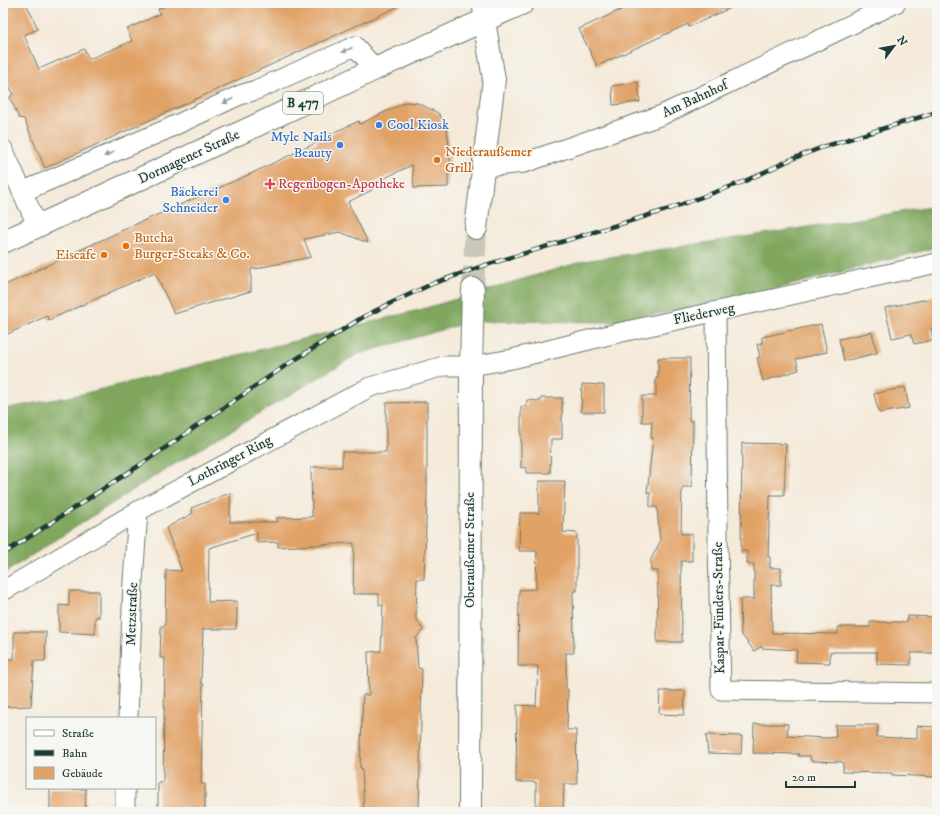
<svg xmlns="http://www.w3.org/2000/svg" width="940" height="815" viewBox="0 0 940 815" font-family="'IM FELL DW Pica',serif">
<rect width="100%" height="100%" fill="#f6f6f2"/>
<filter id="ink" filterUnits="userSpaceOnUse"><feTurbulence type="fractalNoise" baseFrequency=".025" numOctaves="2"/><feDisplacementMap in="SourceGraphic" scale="8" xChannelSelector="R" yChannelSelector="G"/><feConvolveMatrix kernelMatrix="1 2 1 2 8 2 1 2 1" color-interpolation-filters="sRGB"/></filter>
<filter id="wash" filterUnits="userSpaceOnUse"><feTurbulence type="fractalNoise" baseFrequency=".012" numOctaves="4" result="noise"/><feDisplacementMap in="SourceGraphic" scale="16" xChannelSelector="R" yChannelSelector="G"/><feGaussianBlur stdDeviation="0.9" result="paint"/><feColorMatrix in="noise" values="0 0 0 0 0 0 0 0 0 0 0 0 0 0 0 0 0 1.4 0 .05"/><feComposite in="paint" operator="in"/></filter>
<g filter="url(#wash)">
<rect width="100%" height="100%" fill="#f5ead9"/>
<!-- forest -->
<path fill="#80a75d" stroke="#507248" d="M937 206V247L726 302 614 322 472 321 356 355 147 481 3 574V409L78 395 419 310 584 261 770 233Z"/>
<g id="blocks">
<!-- building -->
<path fill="#e1a266" d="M3 3H26L38 29 24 35 39 69 84 49 89 59 132 41 127 29 160 14 158 9 172 3H406L45 168 24 119 19 118 10 98 13 93 3 73Z
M636 3H741L689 27 688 24 597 66 579 29Z
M638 82 640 102 613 105 612 86Z
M406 102 418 103 438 113 446 125 448 136 451 174H448V187L414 188 412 165 370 185 372 190 348 202 368 243 340 232 304 239 311 257 262 267V268L251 269V291L174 314 155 272 49 320 47 316 3 336V286L134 225 248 175 318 142 317 140 359 121 360 124Z
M937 297V327L931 329 933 340 914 344 911 334 892 338 885 308Z
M821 324 827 352 796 359 799 370 763 381 757 358 760 357 757 344 762 343V337Z
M872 332 877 353 844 361 839 339Z
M658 358H690L689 421H693L692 487H682L681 534H692V561H681L682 642H657L658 571H651V559L660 542 657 507H650V493H647L653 438H651L652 422H642V396H656V378H658Z
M582 384 604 385V412H581Z
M905 387 909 408 879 413 874 394Z
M541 398H562V439H551L550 473H526V467L521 468V407L527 406V400L541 401Z
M427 402V495L424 579H417L416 619 423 630 416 638 418 668 422 669 419 812H364L362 768H360L363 695H369L368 652 381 651 383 605H379V594H353L354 543 278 547V542L257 543V533L209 548 208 602 237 601V616L236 629H203L201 683H203L201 784H205V812H158V782H163L165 658H160L161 626H165L166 570 182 571 166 528 193 513 191 508 230 493V522H278L277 518 312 517 311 467H342V452H386V403Z
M742 443 786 444 784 495H770L768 557H770V568H781V585H771L772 633 838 634V627H870V622H907V616L936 617 937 653H911V665L877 664V652H830V663L796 662 797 650 762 648V646L754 651 741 634 740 599H754V564H747V551H741Z
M539 481H565L563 532 577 533V591H573L574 653H566V689H568L567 730H576L577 784H564L563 812H536V782H516L517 705 536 706 538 666H518L519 590 536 589 537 551H519L520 513H539Z
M69 591H99V617H95V634L59 632V605L69 606Z
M14 632H46L45 661H34L31 706 3 707V659H14Z
M660 691H685L684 715 659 714Z
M754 724H788L787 736 827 738 836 737 835 725H878L877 737 917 739V726L937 727V777L892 775V773L843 772V762L811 761 810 756H798L799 754 753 753Z
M706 735 742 736 741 754 708 753Z
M50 789H86L85 812H50Z"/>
</g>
</g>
<g filter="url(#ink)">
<use href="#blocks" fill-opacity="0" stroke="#6a7a6e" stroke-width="1"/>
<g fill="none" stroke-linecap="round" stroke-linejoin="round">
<!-- secondary-tunnel -->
<path stroke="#cac7b8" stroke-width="22" stroke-dasharray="22 11" stroke-linecap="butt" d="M473 289 476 228"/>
<defs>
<path id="street" d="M482 3 484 21
M3 149 38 227
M484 167 524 163 662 115 896 3
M22 192 165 130 240 95 256 90 355 46 375 69
M716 311 718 541 721 690 937 693
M3 591 138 511 370 387 444 366H471L512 359 613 334 937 263
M128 718 133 581 138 511
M125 812V788"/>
<path id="secondary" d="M476 228 494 79 484 21
M470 812 471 366 473 289"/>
<path id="primary" d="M3 242 255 126 375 69 523 3"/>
</defs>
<!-- street casing -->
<use href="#street" stroke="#6a7a6e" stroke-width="21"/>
<!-- secondary casing -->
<use href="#secondary" stroke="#6a7a6e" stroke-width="24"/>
<!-- primary casing -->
<use href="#primary" stroke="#6a7a6e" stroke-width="24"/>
<!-- street -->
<use href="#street" stroke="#fff" stroke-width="19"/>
<!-- secondary -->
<use href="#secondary" stroke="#fff" stroke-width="22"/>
<!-- primary -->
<use href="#primary" stroke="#fff" stroke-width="22"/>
<defs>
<path id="rail" d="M3 554 140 465 285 366 363 317 391 303 434 283 486 265 666 210 743 182 792 159 823 147 937 112"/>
</defs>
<!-- rail casing -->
<use href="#rail" stroke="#1f3d34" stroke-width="4.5"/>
<!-- rail -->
<use href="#rail" stroke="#f6f6f2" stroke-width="3" stroke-dasharray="9" stroke-linecap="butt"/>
</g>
<!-- one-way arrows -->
<defs><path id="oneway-solid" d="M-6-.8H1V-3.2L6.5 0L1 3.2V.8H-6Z"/></defs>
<g fill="#8f9e9a">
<use href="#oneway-solid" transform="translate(347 50) rotate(156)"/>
<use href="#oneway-solid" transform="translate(228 101) rotate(155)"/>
<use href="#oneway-solid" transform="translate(109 154) rotate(156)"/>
</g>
</g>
<!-- markers -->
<g fill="#3f7fe0" stroke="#f6f6f2" stroke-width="1.5">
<circle cx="379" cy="125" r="4"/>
<circle cx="340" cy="145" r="4"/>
<circle cx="226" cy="200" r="4"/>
</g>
<g fill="#e8710a" stroke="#f6f6f2" stroke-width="1.5">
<circle cx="437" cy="160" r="4"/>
<circle cx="126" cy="246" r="4"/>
<circle cx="104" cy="255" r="4"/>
</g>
<path fill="#e0444e" stroke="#f6f6f2" stroke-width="1.5" d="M268 178h4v4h4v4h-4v4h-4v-4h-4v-4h4z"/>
<g text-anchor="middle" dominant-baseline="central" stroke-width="3" stroke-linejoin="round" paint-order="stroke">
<!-- shield labels -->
<rect fill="#f6f6f2" stroke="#60746d" stroke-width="1" x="283" y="92" width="40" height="22" rx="3"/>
<g font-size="13" font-weight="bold" fill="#1f3d34">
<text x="303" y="103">B 477</text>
</g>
<!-- street labels -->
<g font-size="14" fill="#1f3d34" stroke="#f6f6f2">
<text transform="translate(695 99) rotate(-25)">Am Bahnhof</text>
<text transform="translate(189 157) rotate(-25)">Dormagener Straße</text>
<text transform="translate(704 314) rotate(-12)">Fliederweg</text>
<text transform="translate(230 461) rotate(-28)">Lothringer Ring</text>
<text transform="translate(470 550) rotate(-90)">Oberaußemer Straße</text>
<text transform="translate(719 608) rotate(-91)">Kaspar-Fünders-Straße</text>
<text transform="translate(132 614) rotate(-88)">Metzstraße</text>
</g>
<!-- shop labels -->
<g font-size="14" fill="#366cbe" stroke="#f6f6f2" text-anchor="end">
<text x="387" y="125" text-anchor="start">Cool Kiosk</text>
<text x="332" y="137">Myle Nails<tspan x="332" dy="16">Beauty</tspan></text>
<text x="218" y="192">Bäckerei<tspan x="218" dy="16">Schneider</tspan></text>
</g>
<!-- food labels -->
<g font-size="14" fill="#c56008" stroke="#f6f6f2" text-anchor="start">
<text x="445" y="152">Niederaußemer<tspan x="445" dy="16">Grill</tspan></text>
<text x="134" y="238">Butcha<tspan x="134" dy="16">Burger-Steaks &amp; Co.</tspan></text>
<text x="96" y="255" text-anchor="end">Eiscafe</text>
</g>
<!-- health labels -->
<g font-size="14" fill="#be3a42" stroke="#f6f6f2" text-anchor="start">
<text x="278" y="184">Regenbogen-Apotheke</text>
</g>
</g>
<!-- margin -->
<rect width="940" height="815" fill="none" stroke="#f6f6f2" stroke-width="16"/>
<!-- legend -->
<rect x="26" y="717" width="130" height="72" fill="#f6f6f2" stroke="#a0aca6"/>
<rect x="34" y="730" width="20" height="6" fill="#ffffff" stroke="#a0aca6"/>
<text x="62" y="737" font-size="12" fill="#1f3d34">Straße</text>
<rect x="34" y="750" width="20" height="6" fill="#1f3d34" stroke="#a0aca6"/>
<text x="62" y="757" font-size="12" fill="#1f3d34">Bahn</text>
<rect x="34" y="767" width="20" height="12" fill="#e1a266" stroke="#a0aca6"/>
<text x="62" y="777" font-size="12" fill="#1f3d34">Gebäude</text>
<!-- north arrow -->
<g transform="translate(894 46) rotate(58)" stroke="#f6f6f2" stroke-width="3" paint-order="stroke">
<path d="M0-3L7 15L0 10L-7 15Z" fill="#1f3d34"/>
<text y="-6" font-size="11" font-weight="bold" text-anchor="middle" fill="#1f3d34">N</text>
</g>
<!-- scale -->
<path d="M786 781v6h69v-6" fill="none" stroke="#1f3d34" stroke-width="2"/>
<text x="792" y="781" font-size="12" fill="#1f3d34" stroke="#f6f6f2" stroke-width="3" paint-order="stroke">20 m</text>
</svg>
